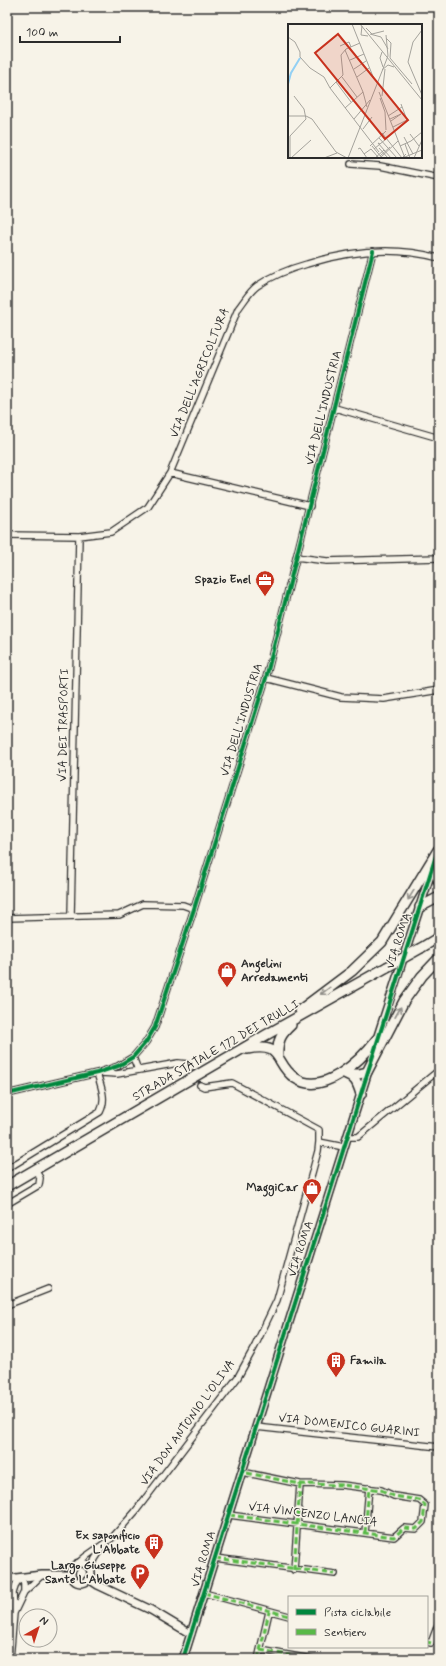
<svg xmlns="http://www.w3.org/2000/svg" width="446" height="1666" viewBox="0 0 446 1666" font-family="Mynerve,sans-serif">
<rect width="100%" height="100%" fill="#f7f3e8"/>
<filter id="ink" filterUnits="userSpaceOnUse"><feTurbulence type="fractalNoise" baseFrequency=".025" numOctaves="2"/><feDisplacementMap in="SourceGraphic" scale="8" xChannelSelector="R" yChannelSelector="G"/><feConvolveMatrix kernelMatrix="1 2 1 2 8 2 1 2 1" color-interpolation-filters="sRGB"/></filter>
<g filter="url(#ink)">
<g fill="none" stroke-linecap="round" stroke-linejoin="round">
<defs>
<path id="minor" d="M351 164 380 166 439 178
M335 408 439 438
M170 473 310 506
M7 535 79 536 111 532 148 507 170 473 238 309C244 301 250 291 257 286 273 275 289 269 307 264 351 250 395 246 439 258
M296 557 327 561 439 558
M266 678 341 697 384 699 439 690
M71 916 79 536
M7 918 119 915 143 904 183 905 194 909
M133 1057 138 1070
M101 1073 117 1074 178 1063 187 1064 190 1068
M200 1085 204 1087 232 1083 319 1130V1142L344 1147
M7 1094 97 1073 118 1066 133 1057 146 1042 155 1027 194 909 266 678 373 251
M347 1137H358L439 1070
M10 1167 100 1112C107 1099 101 1087 97 1073
M7 1204 39 1185 40 1178 35 1170
M7 1305 48 1289
M256 1427 439 1447
M229 1515 394 1537 404 1528 416 1529 423 1522 425 1505 419 1500 394 1496 381 1490 342 1485 300 1484 242 1472
M365 1533 369 1488
M215 1558 335 1574
M77 1564 85 1557 112 1538 135 1512 238 1377 255 1346 277 1300 318 1151 319 1142
M294 1570 300 1484
M90 1572 95 1559 103 1547
M21 1577 24 1584V1592
M7 1583 13 1593
M204 1593 289 1616
M14 1613 24 1592 42 1575
M427 1642 431 1643 439 1622
M260 1650 311 1659
M10 1659 14 1613 13 1593 16 1584 21 1577
M258 1659 269 1612"/>
<path id="tertiary" d="M376 1042 435 860
M71 1573a10 10 0 1 1 20 0a10 10 0 1 1-20 0Z
M7 1579 42 1575H71
M89 1579 98 1585 151 1610 191 1634
M183 1659 369 1068"/>
<path id="primary" d="M438 853 437 876 439 881
M420 907 439 897
M421 948 439 937
M300 1010 352 971 382 942 438 850
M247 1049C285 1042 273 1063 295 1078 323 1097 361 1060 377 1039
M278 1055C277 1041 281 1034 291 1025
M346 1074C356 1077 358 1085 361 1094
M349 1074H359L367 1072 404 1001 422 976 439 958
M7 1186 266 1035 387 967"/>
</defs>
<!-- minor casing -->
<use href="#minor" stroke="#2b2b2b" stroke-width="8"/>
<!-- tertiary casing -->
<use href="#tertiary" stroke="#2b2b2b" stroke-width="10"/>
<!-- primary casing -->
<use href="#primary" stroke="#2b2b2b" stroke-width="12"/>
<!-- minor -->
<use href="#minor" stroke="#f7f3e8" stroke-width="5.5"/>
<!-- tertiary -->
<use href="#tertiary" stroke="#f7f3e8" stroke-width="7"/>
<!-- primary -->
<use href="#primary" stroke="#f7f3e8" stroke-width="9"/>
<defs>
<path id="primary-bridge" d="M387 967 421 948"/>
</defs>
<!-- primary-bridge casing -->
<use href="#primary-bridge" stroke="#2b2b2b" stroke-width="12" stroke-linecap="butt"/>
<!-- primary-bridge -->
<use href="#primary-bridge" stroke="#f7f3e8" stroke-width="9"/>
<!-- quiet -->
<path stroke="#58b947" stroke-width="3" stroke-dasharray="6 3" stroke-linecap="butt" d="M229 1515 394 1537 404 1528 416 1529 423 1522 425 1505 419 1500 394 1496 381 1490 342 1485 300 1484 242 1472
M365 1533 369 1488
M215 1558 335 1574
M294 1570 300 1484
M204 1593 289 1616
M427 1642 431 1643
M260 1650 311 1659
M258 1659 269 1612"/>
<defs>
<path id="cycleway" d="M7 1094 97 1073 118 1066 133 1057 146 1042 155 1027 194 909 266 678 373 251
M183 1659 439 846"/>
</defs>
<!-- cycleway casing -->
<use href="#cycleway" stroke="#f7f3e8" stroke-width="6"/>
<!-- cycleway -->
<use href="#cycleway" stroke="#00873e" stroke-width="4"/>
</g>
<!-- one-way arrows -->
<defs><path id="oneway-shaft" d="M-6 0H5M1.5-3L5.5 0L1.5 3" fill="none" stroke-width="1.6" stroke-linecap="round" stroke-linejoin="round"/></defs>
<g stroke="#918f8a">
<use href="#oneway-shaft" transform="translate(411 895) rotate(122)"/>
<use href="#oneway-shaft" transform="translate(325 991) rotate(143)"/>
<use href="#oneway-shaft" transform="translate(398 1012) rotate(-61)"/>
</g>
</g>
<!-- icons -->
<defs>
<symbol id="office-pin" viewBox="-11 -11 22 30"><path d="M0 17L-7.5 6A9.5 9.5 0 1 1 7.5 6Z" fill="#c8321e" stroke="#f7f3e8"/><path d="M-6-3h4V-5.5h4V-3h4V5H-6ZM-1-4.5V-3h2v-1.5ZM-6 0V1H6V0Z" fill="#fff"/></symbol>
<symbol id="shop-pin" viewBox="-11 -11 22 30"><path d="M0 17L-7.5 6A9.5 9.5 0 1 1 7.5 6Z" fill="#c8321e" stroke="#f7f3e8"/><path d="M-5-2.5h2.3a2.7 3.5 0 0 1 5.4 0H5L5.5 6h-11ZM-1.5-2.5h3a1.5 2.3 0 0 0-3 0Z" fill="#fff"/></symbol>
<symbol id="building-pin" viewBox="-11 -11 22 30"><path d="M0 17L-7.5 6A9.5 9.5 0 1 1 7.5 6Z" fill="#c8321e" stroke="#f7f3e8"/><path d="M-4-6H4V6H1V3H-1V6H-4ZM-2.5-4.3h1.7v1.8h-1.7ZM.8-4.3h1.7v1.8H.8ZM-2.5-1h1.7V.8h-1.7ZM.8-1h1.7V.8H.8Z" fill="#fff"/></symbol>
<symbol id="parking-pin" viewBox="-11 -11 22 30"><path d="M0 17L-7.5 6A9.5 9.5 0 1 1 7.5 6Z" fill="#c8321e" stroke="#f7f3e8"/><path d="M-3.5-5.5H1a3.5 3.5 0 0 1 0 7H-1V5.5H-3.5ZM-1-3.4V-.6H.8a1.4 1.4 0 0 0 0-2.8Z" fill="#fff"/></symbol>
</defs>
<g fill-rule="evenodd">
<use href="#office-pin" x="254" y="569" width="22" height="30"/>
<use href="#shop-pin" x="216" y="960" width="22" height="30"/>
<use href="#shop-pin" x="301" y="1177" width="22" height="30"/>
<use href="#building-pin" x="325" y="1350" width="22" height="30"/>
<use href="#building-pin" x="143" y="1532" width="22" height="30"/>
<use href="#parking-pin" x="129" y="1562" width="22" height="30"/>
</g>
<g text-anchor="middle" dominant-baseline="central" stroke-width="3" stroke-linejoin="round" paint-order="stroke">
<!-- street labels -->
<g font-size="12" fill="#2b2b2b" stroke="#f7f3e8">
<text transform="translate(200 373) rotate(-68)">VIA DELL'AGRICOLTURA</text>
<text transform="translate(324 408) rotate(-76)">VIA DELL'INDUSTRIA</text>
<text transform="translate(242 720) rotate(-73)">VIA DELL'INDUSTRIA</text>
<text transform="translate(64 725) rotate(-89)">VIA DEI TRASPORTI</text>
<text transform="translate(399 941) rotate(-72)">VIA ROMA</text>
<text transform="translate(216 1051) rotate(-30)">STRADA STATALE 172 DEI TRULLI</text>
<text transform="translate(301 1249) rotate(-72)">VIA ROMA</text>
<text transform="translate(188 1423) rotate(-54)">VIA DON ANTONIO L'OLIVA</text>
<text transform="translate(349 1426) rotate(6)">VIA DOMENICO GUARINI</text>
<text transform="translate(313 1515) rotate(7)">VIA VINCENZO LANCIA</text>
<text transform="translate(204 1559) rotate(-73)">VIA ROMA</text>
</g>
<!-- poi labels -->
<g font-size="12" font-weight="bold" fill="#2b2b2b" stroke="#f7f3e8" text-anchor="end">
<text x="251" y="580">Spazio Enel</text>
<text x="241" y="964" text-anchor="start">Angelini<tspan x="241" dy="14">Arredamenti</tspan></text>
<text x="298" y="1188">MaggiCar</text>
<text x="350" y="1361" text-anchor="start">Famila</text>
<text x="140" y="1536">Ex saponificio<tspan x="140" dy="14">L'Abbate</tspan></text>
<text x="126" y="1566">Largo Giuseppe<tspan x="126" dy="14">Sante L'Abbate</tspan></text>
</g>
</g>
<!-- overview -->
<g transform="translate(288 24)">
<rect width="134" height="134" fill="#f7f3e8"/>
<path fill="none" stroke="#93d0f4" stroke-width="2" d="M0 60 3 49 12 34"/>
<path fill="none" stroke="#a5a39c" stroke-width="1" d="M64 0 86 55M72 0 134 76M74 2 73 11 80 12M78 4 84 10 96 7M134 6 125 18 120 38 134 71M82 10 93 13 100 25M0 13 7 18 12 28V33L22 44 36 53 42 64 91 128M98 14 103 19 102 34 124 60M52 22 61 18 63 23M57 26 75 68 79 83M94 28 92 34 95 43M62 36 76 30M66 45 78 37M94 46 100 41 106 43M54 53 69 73M69 53 81 44M48 58 63 78M42 64 55 51 53 31 58 25 72 19M91 68 117 134M94 72 97 45M92 74 97 88 98 106M57 84 75 68M0 92H18L24 95 48 128 59 134M100 92 114 83M66 95 82 76M102 95 113 90 103 97M105 103 119 96 113 80M75 105 84 93M94 109 114 134 118 130M122 110 131 122M116 113 125 130M91 114 109 134M92 120 90 119 103 134M117 120 122 134M82 122 98 107M84 122 94 134M112 122 123 117 134 108M91 124 100 134M70 125 72 124 79 134M86 125 98 115M76 130 83 125 90 133M92 132 102 123M117 133 134 126M2 134V112L18 95 16 85 6 72M3 134 23 116M36 134 49 129M60 134 100 32 98 11M87 134 96 126M92 134 110 117M126 134 134 116"/>
<path fill="#c8321e" fill-opacity="0.15" stroke="#c8321e" stroke-width="2" d="M50 10 120 96 97 115 27 29Z"/>
<rect width="134" height="134" fill="none" stroke="#2b2b2b" stroke-width="2"/>
</g>
<!-- margin -->
<rect width="446" height="1666" fill="none" stroke="#f7f3e8" stroke-width="24"/>
<rect x="12" y="12" width="422" height="1642" fill="none" stroke="#2b2b2b" stroke-width="1.5" filter="url(#ink)"/>
<!-- legend -->
<rect x="288" y="1596" width="140" height="52" fill="#f7f3e8" stroke="#a5a39c"/>
<rect x="296" y="1609" width="20" height="6" fill="#00873e" stroke="#a5a39c"/>
<text x="324" y="1616" font-size="12" fill="#2b2b2b">Pista ciclabile</text>
<rect x="296" y="1629" width="20" height="6" fill="#58b947" stroke="#a5a39c"/>
<text x="324" y="1636" font-size="12" fill="#2b2b2b">Sentiero</text>
<!-- north arrow -->
<g transform="translate(38 1628) rotate(39)"><circle r="19" fill="#f7f3e8" stroke="#a5a39c"/>
<path d="M0-3L7 15L0 10L-7 15Z" fill="#c8321e"/>
<text y="-6" font-size="11" font-weight="bold" text-anchor="middle" fill="#2b2b2b">N</text>
</g>
<!-- scale -->
<path d="M20 36v6h100v-6" fill="none" stroke="#2b2b2b" stroke-width="2"/>
<text x="26" y="36" font-size="12" fill="#2b2b2b" stroke="#f7f3e8" stroke-width="3" paint-order="stroke">100 m</text>
</svg>
